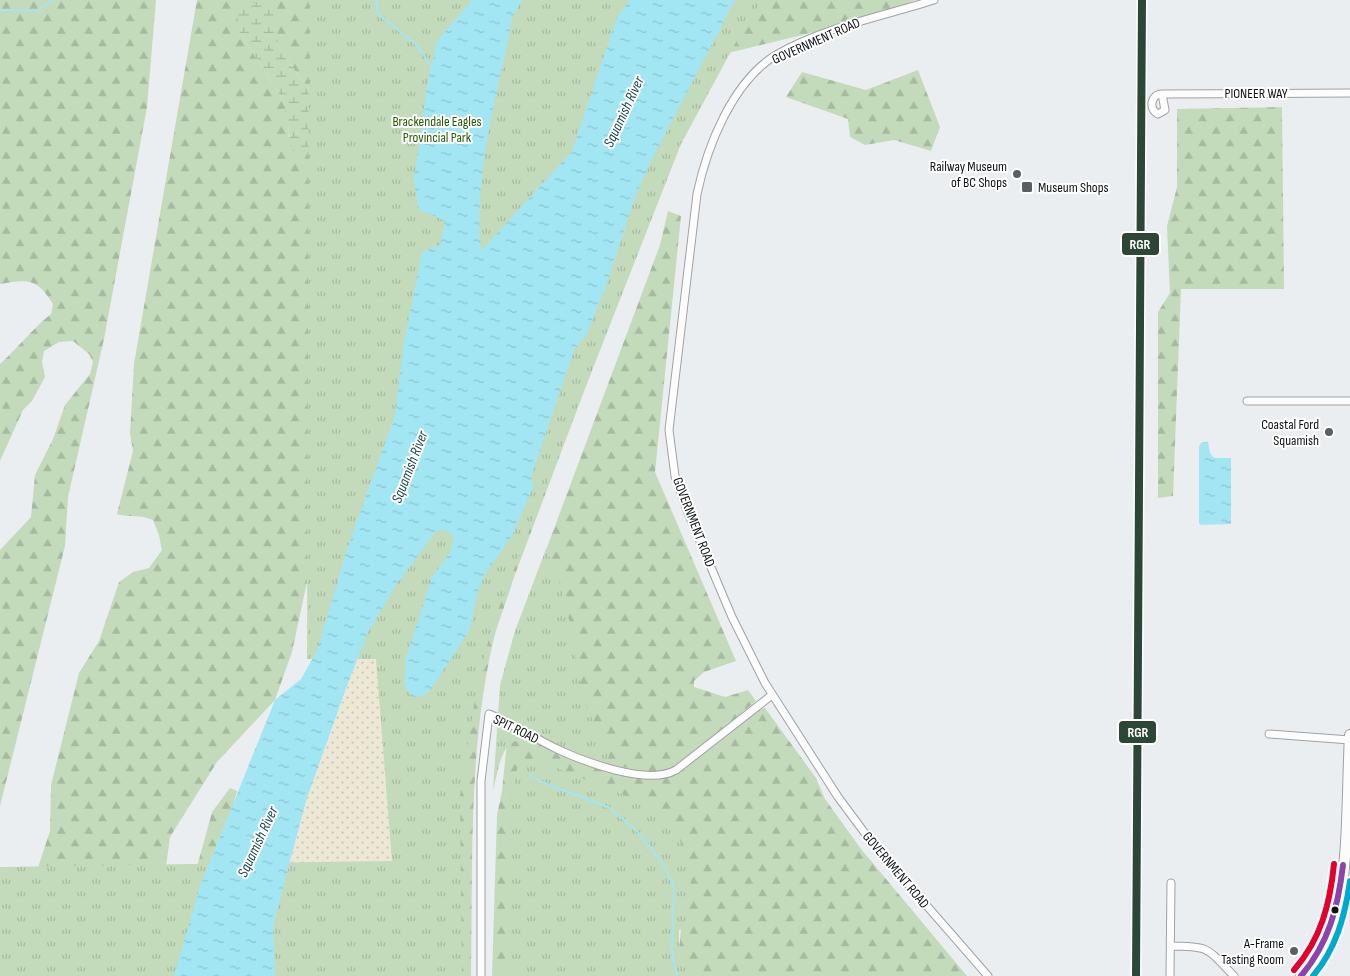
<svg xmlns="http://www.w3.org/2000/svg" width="1350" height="976" viewBox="0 0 1350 976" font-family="'Sofia Sans Condensed',sans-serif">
<defs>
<pattern id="forest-firs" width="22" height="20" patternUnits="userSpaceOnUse" patternTransform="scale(1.25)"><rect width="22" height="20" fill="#c3dabb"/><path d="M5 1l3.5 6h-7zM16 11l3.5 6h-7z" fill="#a6baa0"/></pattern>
<pattern id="wetland-marsh" width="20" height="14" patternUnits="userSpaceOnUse" patternTransform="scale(1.25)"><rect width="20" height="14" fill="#c3dabb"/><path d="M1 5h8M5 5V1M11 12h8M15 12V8" fill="none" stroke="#a6baa0"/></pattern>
<pattern id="sand-dots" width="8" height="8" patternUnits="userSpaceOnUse" patternTransform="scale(1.25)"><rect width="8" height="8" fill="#ece8d5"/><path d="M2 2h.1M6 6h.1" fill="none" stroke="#c9c6b6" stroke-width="1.8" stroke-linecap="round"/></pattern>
<pattern id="park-tufts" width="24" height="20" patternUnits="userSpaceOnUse" patternTransform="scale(1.25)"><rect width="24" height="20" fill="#c3dabb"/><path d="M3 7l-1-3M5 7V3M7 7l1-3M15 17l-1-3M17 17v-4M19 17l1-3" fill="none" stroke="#a6baa0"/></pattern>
<pattern id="water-ripples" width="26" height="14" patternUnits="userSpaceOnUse" patternTransform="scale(1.25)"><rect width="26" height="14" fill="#a3e6f3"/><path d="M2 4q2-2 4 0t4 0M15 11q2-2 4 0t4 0" fill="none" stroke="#8bc4cf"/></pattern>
</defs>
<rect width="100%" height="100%" fill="#eaeef1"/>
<!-- forest -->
<path fill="url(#forest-firs)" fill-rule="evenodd" d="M0 0H156L147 107 104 339 68 497 65 546 0 806V550L31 517 35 475 53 439 65 405 90 374 93 362 89 354 73 341 59 342 44 351 42 362 45 377 32 401 23 410 0 461V364C18 348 32 329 51 314L53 304C37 278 28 279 0 284Z
M197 0H432L292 652 275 700 217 762 170 837 164 881 18 976 33 883 50 831 51 785 79 673 99 641 119 582 133 572 149 568 162 550 159 535 153 520C139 514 131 518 117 514L133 451 130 433 134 364ZM237 28 275 34 279 48 315 99 289 138 288 117 284 102Z
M742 0H916L856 22 720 55 673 155 513 580C507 601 498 621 493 642 468 752 473 864 471 976H447L457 866 452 817 470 629 476 597 485 574 512 536 546 459 634 200C664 131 702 64 742 0Z
M918 70 940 127 931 151 894 140 865 145 850 137 848 119 786 97 802 72 866 90Z
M1282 107 1284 289H1181L1173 496 1158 498V312L1170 293 1167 226 1177 187V109Z
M668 211 681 216 655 472 736 661 704 672 694 681V687L725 697 748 690 756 701 679 765 668 771 645 772 595 761 512 641 660 245Z
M765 708 816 778 825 799 861 849 967 976H698L679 950 686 875 669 976H492L497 815 502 791 507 742C514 742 523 739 530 741 544 744 558 754 572 759 605 773 650 789 683 769L758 710Z
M230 788 237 791 233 805 200 886 153 976 192 885 212 812Z"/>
<!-- wetland -->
<path fill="url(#wetland-marsh)" d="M264 1 272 7 279 48 315 99 318 142 299 153 292 150 284 102 237 28C238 6 243 4 264 1Z"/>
<!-- sand -->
<path fill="url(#sand-dots)" d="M367 632 462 718 457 866 273 926 306 801Z"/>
<!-- park -->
<path fill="url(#park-tufts)" d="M309 0H762L742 31 681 144 493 623 477 686 460 796 462 976H0V867L392 861 376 659H307Z
M546 549 557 573 572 631 582 696 608 754 612 768C593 762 524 731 510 744 499 754 497 777 493 790L500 685 515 631Z
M522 758 552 766 644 803 675 833 688 854 691 879 688 910 690 926 679 930V946L702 976H505L508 810 517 769Z"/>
<!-- water -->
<path fill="url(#water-ripples)" d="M472 0H522L513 16C498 92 473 173 481 251L572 151 616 20 629 0H735L651 161 634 200 606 286 587 334 574 350 531 477 534 485 512 536 485 574 476 597 470 629 430 691 421 696 412 697 405 686 406 658 432 577 450 553 454 537 446 530 436 531 396 585 368 632 347 686 306 801 273 926 275 976H174L200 886 275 700 301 679 317 651 346 552 395 415 404 342 422 252 440 245 445 221 418 209 414 180 427 86 437 41Z
M1202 442H1208L1210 453 1214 458H1231V524L1201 525 1199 523V446Z"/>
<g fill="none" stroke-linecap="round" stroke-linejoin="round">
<!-- stream -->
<path stroke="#a3e6f3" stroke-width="2" d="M376 0 378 14 418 46 429 64H432
M0 10 36 11 54 0
M530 775 542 782 610 808 636 830 661 861 674 886 672 953 677 976"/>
<defs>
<path id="street" d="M934 0C883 16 822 28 776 55 732 82 707 147 697 194L669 430 675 476 688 513 732 617 765 683 838 797 873 844 988 976
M1162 94 1165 110 1158 114C1148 109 1151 94 1162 94L1350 93
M1247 401H1350
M1269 734 1350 740
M1171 946C1210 946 1207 948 1234 976
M481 976V781L489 714C513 724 534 738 557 749 585 762 648 786 676 770L772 695
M1170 976 1171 883"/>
<path id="secondary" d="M1301 976C1318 958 1333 934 1338 910 1349 854 1347 793 1350 735"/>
</defs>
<!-- street casing -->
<use href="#street" stroke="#9fa2a4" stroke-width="9"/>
<!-- secondary casing -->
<use href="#secondary" stroke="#9fa2a4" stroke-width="12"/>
<!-- street -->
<use href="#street" stroke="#fcfcfd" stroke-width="7"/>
<!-- secondary -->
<use href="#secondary" stroke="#fcfcfd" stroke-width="10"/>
<defs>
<path id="bus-1" d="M1301 976C1329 943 1338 907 1343 865"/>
<path id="bus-2" d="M1313 976C1336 949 1345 916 1350 881"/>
<path id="bus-3" d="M1294 970C1321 939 1330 904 1334 864"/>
</defs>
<!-- bus-1 casing -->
<use href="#bus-1" stroke="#fff" stroke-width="10"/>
<!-- bus-2 casing -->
<use href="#bus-2" stroke="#fff" stroke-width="10"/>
<!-- bus-3 casing -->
<use href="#bus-3" stroke="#fff" stroke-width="10"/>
<!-- bus-1 -->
<use href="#bus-1" stroke="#8e44ad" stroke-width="6"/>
<!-- bus-2 -->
<use href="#bus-2" stroke="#00a9ce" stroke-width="6"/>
<!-- bus-3 -->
<use href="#bus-3" stroke="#e4002b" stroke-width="6"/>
<defs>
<path id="rail-1" d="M1136 976 1142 0"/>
</defs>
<!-- rail-1 casing -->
<use href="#rail-1" stroke="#fff" stroke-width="11"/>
<!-- rail-1 -->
<use href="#rail-1" stroke="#2c4736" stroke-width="8"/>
</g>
<!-- markers -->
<g fill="#5c5f61" stroke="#fff" stroke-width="2">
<circle cx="1017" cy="174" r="5"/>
<rect x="1021" y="181" width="12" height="12" rx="2.5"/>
<circle cx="1329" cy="432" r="5"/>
<circle cx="1294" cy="951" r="5"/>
</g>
<circle fill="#0f1214" stroke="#fff" stroke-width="2" cx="1335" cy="910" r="4.5"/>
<g text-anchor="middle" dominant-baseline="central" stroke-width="4" stroke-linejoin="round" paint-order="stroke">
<!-- street labels -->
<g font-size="14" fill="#0f1214" stroke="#fff">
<text transform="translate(816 41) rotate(-24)">GOVERNMENT ROAD</text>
<text x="1256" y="93">PIONEER WAY</text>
<text transform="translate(694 522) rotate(69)">GOVERNMENT ROAD</text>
<text transform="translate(516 729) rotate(26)">SPIT ROAD</text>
<text transform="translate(896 870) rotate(50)">GOVERNMENT ROAD</text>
</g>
<!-- park labels -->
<g font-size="14" fill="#295800" stroke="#fff">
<text x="437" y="121">Brackendale Eagles<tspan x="437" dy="16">Provincial Park</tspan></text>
</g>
<!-- poi labels -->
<g font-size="14" fill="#0f1214" stroke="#fff" text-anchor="end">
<text x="1007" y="166">Railway Museum<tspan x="1007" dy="16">of BC Shops</tspan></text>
<text x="1038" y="187" text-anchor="start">Museum Shops</text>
<text x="1319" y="424">Coastal Ford<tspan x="1319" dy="16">Squamish</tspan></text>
<text x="1284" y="943">A-Frame<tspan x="1284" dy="16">Tasting Room</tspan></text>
</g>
<!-- water labels -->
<g font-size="15" font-style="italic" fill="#1b464e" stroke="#fff">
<text transform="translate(624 112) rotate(-65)">Squamish River</text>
<text transform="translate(410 467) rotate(-69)">Squamish River</text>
<text transform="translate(258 842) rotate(-65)">Squamish River</text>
</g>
</g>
<g stroke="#fff" stroke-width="2">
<rect x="1121" y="232" width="39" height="24" rx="5" fill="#2c4736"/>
<rect x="1118" y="720" width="39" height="24" rx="5" fill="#2c4736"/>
</g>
<g font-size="14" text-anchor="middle" font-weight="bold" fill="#fff">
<text x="1140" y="249">RGR</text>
<text x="1138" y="737">RGR</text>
</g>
</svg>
